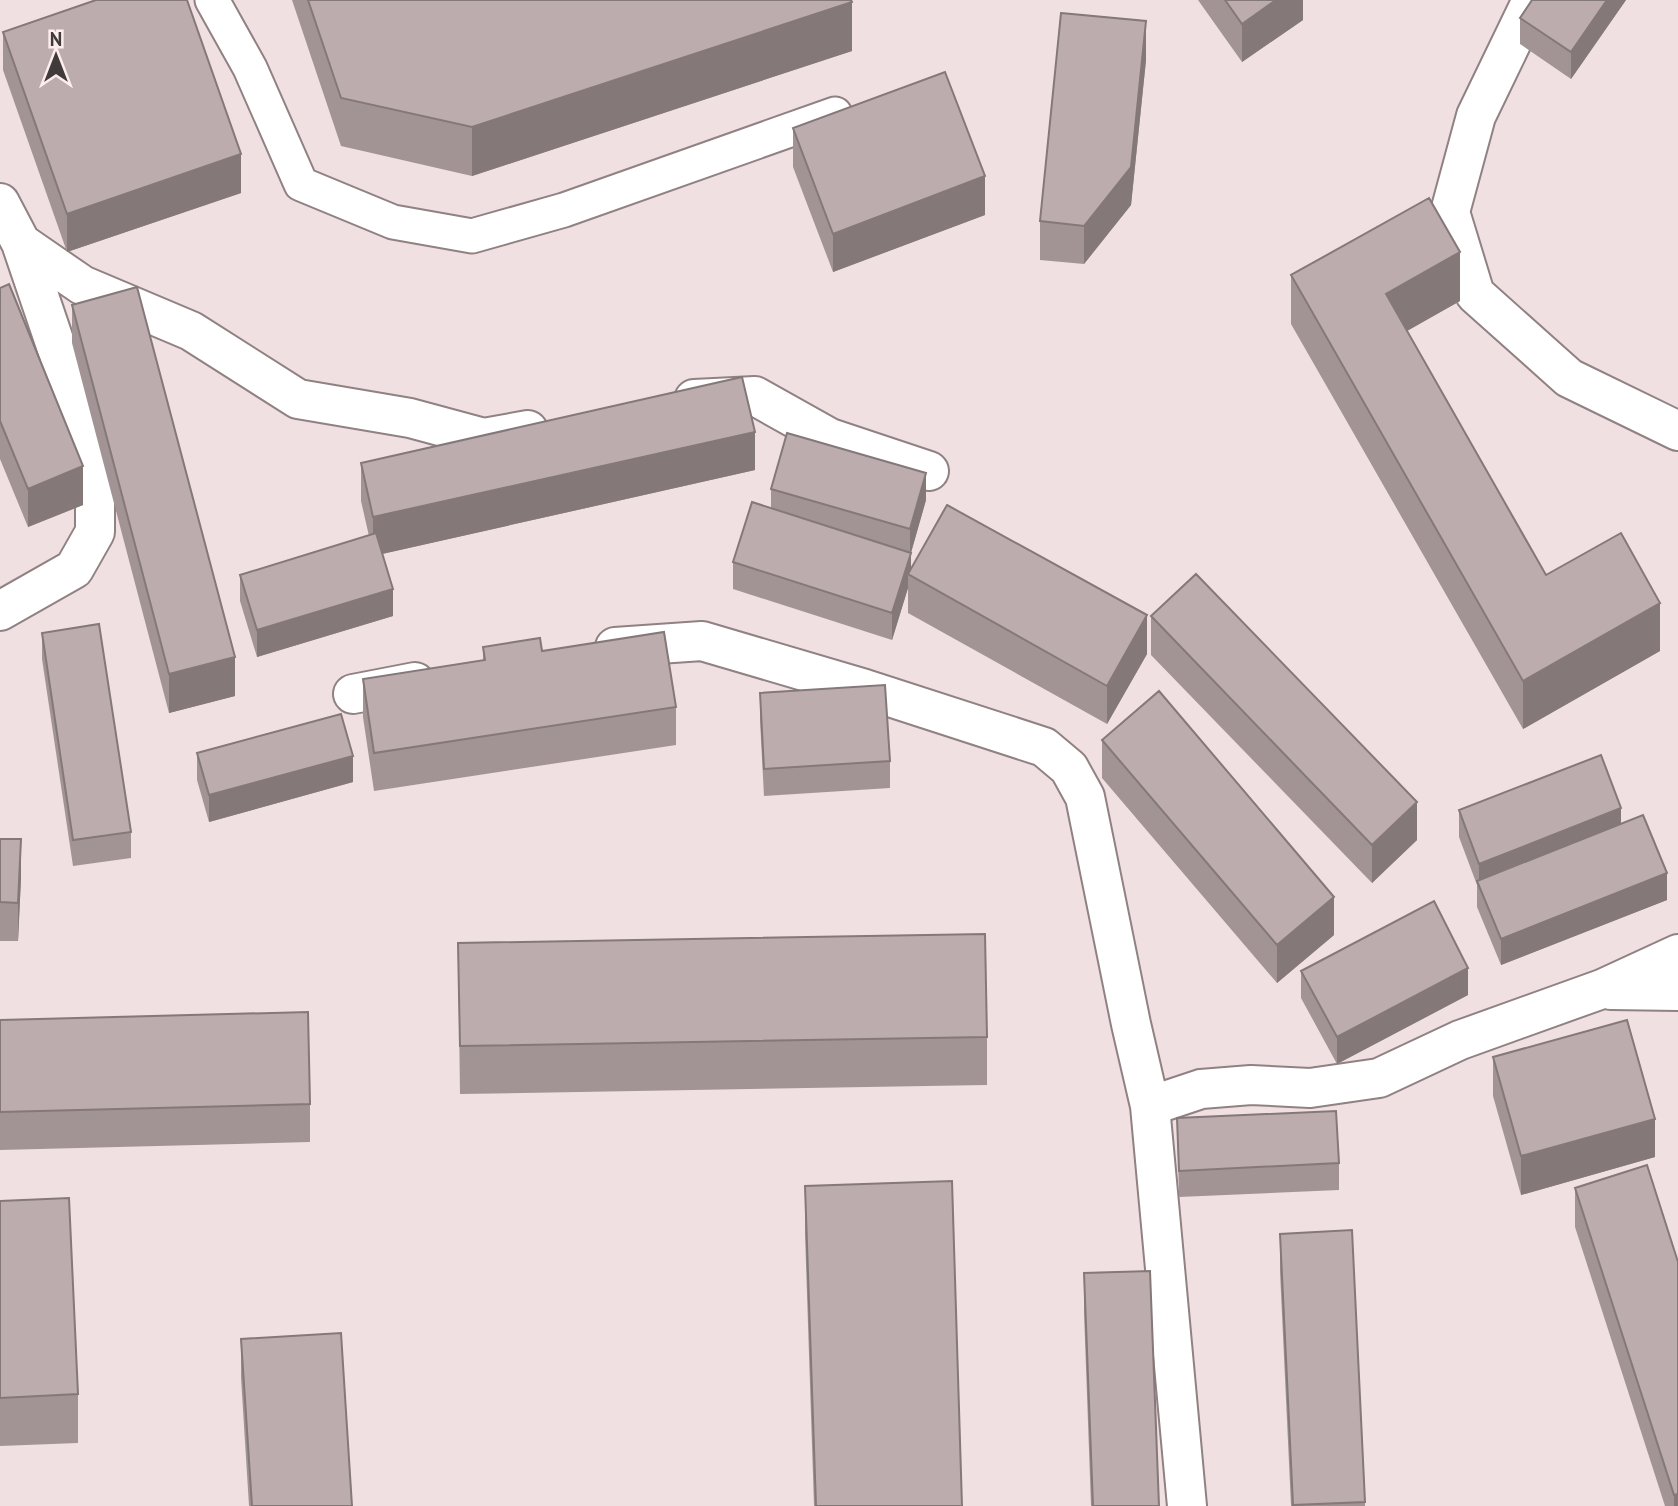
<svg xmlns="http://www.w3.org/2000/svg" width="1678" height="1506" viewBox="0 0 1678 1506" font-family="'PT Sans',sans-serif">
<rect width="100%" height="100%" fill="#f1e0e1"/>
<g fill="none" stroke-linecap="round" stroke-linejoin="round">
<defs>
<path id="lane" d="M212 0 250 68 301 184 393 222 472 236 564 210 835 114"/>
<path id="street" d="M1532 0 1476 116 1450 212 1475 294 1569 378 1678 431
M0 203 21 243 59 355 95 487V532L74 569 0 611
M21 243 82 285 191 331 298 399 410 418 484 438 528 430
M694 399 755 396 830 438 929 471
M615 647 702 641 865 689 1044 747 1069 768 1085 797 1131 1024 1150 1106
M353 694 415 682
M1611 990 1678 991
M1187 1506 1150 1106 1201 1089 1251 1085 1310 1088 1379 1078 1460 1040 1602 989 1678 954"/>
</defs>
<!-- lane casing -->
<use href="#lane" stroke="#908182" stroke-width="37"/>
<!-- street casing -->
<use href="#street" stroke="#908182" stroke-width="42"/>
<!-- lane -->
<use href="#lane" stroke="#fff" stroke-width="33"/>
<!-- street -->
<use href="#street" stroke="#fff" stroke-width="38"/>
</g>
<!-- wall -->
<path fill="#a29495" d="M292 0H851L852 51 472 176 341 146Z
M1198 0H1303V20L1242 62Z
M1532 0H1626L1571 79 1520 44V18Z
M3 32 241 193 67 252 3 70Z
M1146 60 1131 205 1084 264 1040 260V221Z
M793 128 985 215 833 272 793 167Z
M1291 275 1460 301 1406 331 1546 575 1660 651 1523 729 1291 324Z
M0 288 83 505 28 527 0 459Z
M72 305 235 696 169 713 72 343Z
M361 463 755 470 382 554 393 616 257 657 240 601V575L369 536 361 501Z
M771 489 926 500 911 553V569L1147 654 1107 724 908 613V588L892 640 733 589V562L771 508Z
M1151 616 1417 840 1372 883 1151 655Z
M42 633 131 832V858L73 866 42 659Z
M483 647 542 651 676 707V745L374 791 363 717V679L483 660Z
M760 693 890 761V788L764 796 760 720Z
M1102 740 1334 935 1277 983 1102 778Z
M197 753 353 782 209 822 197 780Z
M1459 810 1621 823 1667 900 1501 965 1477 907V885L1459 837Z
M0 839 21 878 18 941H0Z
M458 943 987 1037V1085L460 1094Z
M1301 971 1468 995 1337 1064 1301 998Z
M0 1020 310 1104V1142L0 1150Z
M1493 1057 1655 1157 1521 1195 1493 1096Z
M1177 1118 1339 1163V1190L1179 1197Z
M805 1186 962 1506H814L805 1234Z
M1575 1188 1678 1506H1665L1575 1227Z
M0 1201 78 1394V1443L0 1446Z
M1280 1234 1365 1502V1506H1291L1280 1272Z
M1084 1273 1159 1506H1091L1084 1312Z
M241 1339 352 1506H249L241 1378Z"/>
<!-- shaded-wall -->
<path fill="#847879" d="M1276 0H1303V20L1242 62V24Z
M1607 0H1626L1571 79V52Z
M852 2V51L472 176V127Z
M1146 21V60L1131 205 1084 264V226Z
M241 154V193L67 252V214Z
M985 176V215L833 272V234Z
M1460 252V301L1386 343V294Z
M755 432V470L373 556V517Z
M83 466V505L28 527V489Z
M926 473V500L910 556V529Z
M911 553V576L908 574V588L892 640V613Z
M393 589V616L257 657V630Z
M1660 603V651L1523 729V681Z
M1147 615V654L1107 724V686Z
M235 657V696L169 713V674Z
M353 756V782L209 822V795Z
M1417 802V840L1372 883V845Z
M1621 808V835L1479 886V864Z
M21 839V878L18 941V903Z
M1667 873V900L1501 965V939Z
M1334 897V935L1277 983V945Z
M1468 968V995L1337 1064V1037Z
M1655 1119V1157L1521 1195V1156Z
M1678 1494V1506H1674V1495Z"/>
<!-- building -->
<path fill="#bcacad" stroke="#847879" stroke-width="2" d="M96 0H187L241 154 67 214 3 32Z
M308 0H851L852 2 472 127 341 98Z
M1225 0H1276L1242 24Z
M1532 0H1607L1571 52 1520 18Z
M1061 13 1146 21 1131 167 1084 226 1040 221Z
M945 72 985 176 833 234 793 128Z
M1429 198 1460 252 1386 294 1546 575 1621 533 1660 603 1523 681 1291 275Z
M9 284 83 466 28 489 0 421V288Z
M137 287 235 657 169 674 72 305Z
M742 377 755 432 373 517 361 463Z
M787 433 926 473 910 529 771 489Z
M752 502 911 553 892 613 733 562Z
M947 505 1147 615 1107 686 908 574Z
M376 533 393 589 257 630 240 575Z
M1196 574 1417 802 1372 845 1151 616Z
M99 624 131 832 73 840 42 633Z
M664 632 676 707 374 753 363 679 485 660 483 647 540 638 542 651Z
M885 685 890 761 764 769 760 693Z
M1159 691 1334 897 1277 945 1102 740Z
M341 714 353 756 209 795 197 753Z
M1601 755 1621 808 1479 864 1459 810Z
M1643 815 1667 873 1501 939 1477 881Z
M0 839H21L18 903 0 902Z
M1434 901 1468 968 1337 1037 1301 971Z
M985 934 987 1037 460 1046 458 943Z
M308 1012 310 1104 0 1112V1020Z
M1627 1020 1655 1119 1521 1156 1493 1057Z
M1336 1111 1339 1163 1179 1171 1177 1118Z
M1647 1165 1678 1262V1494L1674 1495 1575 1188Z
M952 1181 962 1506H816L805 1186Z
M69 1198 78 1394 0 1398V1201Z
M1352 1230 1365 1502 1293 1505 1280 1234Z
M1150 1271 1159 1506H1093L1084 1273Z
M341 1333 352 1506H252L241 1339Z"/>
<!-- north arrow -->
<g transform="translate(56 56)" stroke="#feedee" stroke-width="5" paint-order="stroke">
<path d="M0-5L12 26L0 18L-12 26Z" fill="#413a3b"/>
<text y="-10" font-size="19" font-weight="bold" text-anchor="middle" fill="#413a3b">N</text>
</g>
</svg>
